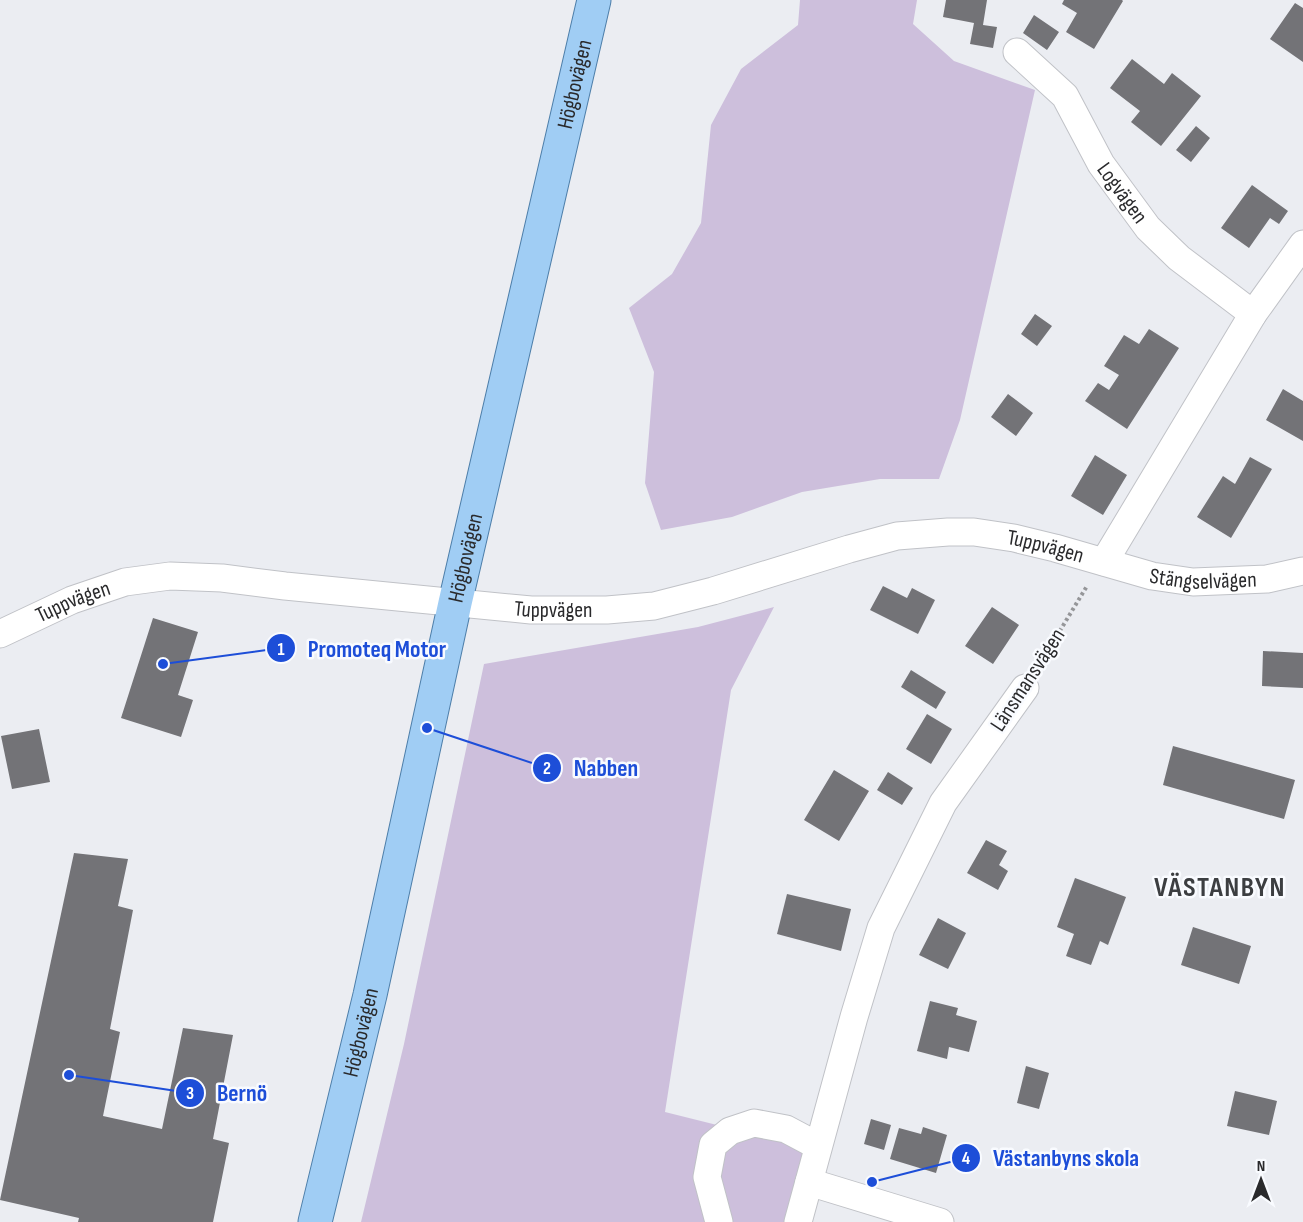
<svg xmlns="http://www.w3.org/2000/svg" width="1303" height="1222" viewBox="0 0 1303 1222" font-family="'Sofia Sans Condensed',sans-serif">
<rect width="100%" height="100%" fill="#ebedf2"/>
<!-- green -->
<path fill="#cdbfdc" d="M800 0H917L913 24 954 61 1035 90 960 420 939 479H880L802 492 732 517 661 530 645 483 654 372 629 308 672 274 701 223 711 125 741 69 798 25Z
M774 607 731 690 665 1112 829 1153 809 1222H361L404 1044 484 664 698 627Z"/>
<!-- building -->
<path fill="#737377" d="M946 0H987L983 25 997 27 993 48 970 44 974 23 943 17Z
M1064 0H1122L1123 1 1094 49 1066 32 1077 13 1062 4Z
M1295 3 1303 8V62L1270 39Z
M1034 15 1059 32 1047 50 1023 33Z
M1132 59 1164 84 1172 73 1201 96 1161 146 1131 122 1140 111 1110 88Z
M1196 126 1210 138 1191 162 1176 150Z
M1252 185 1288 211 1279 224 1270 218 1249 248 1221 228Z
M1035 314 1052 326 1037 346 1021 334Z
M1149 329 1179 348 1127 429 1085 401 1098 383 1109 390 1119 375 1104 366 1124 335 1139 344Z
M1283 389 1303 401V441L1266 420Z
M1008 394 1033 413 1016 436 991 417Z
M1095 455 1127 475 1103 515 1071 496Z
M1250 457 1272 469 1231 538 1197 517 1223 476 1235 484Z
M883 586 907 598 912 588 935 600 918 634 870 610Z
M992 607 1019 625 993 664 965 646Z
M153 618 198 632 178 695 193 700 181 737 121 718Z
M1263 651 1303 653V688L1262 686Z
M911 670 946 692 936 709 901 687Z
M927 714 952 729 931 764 906 749Z
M39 729 50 782 12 789 1 736Z
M1173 746 1295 780 1284 819 1163 785Z
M834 770 869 791 839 841 804 820Z
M888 772 913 788 902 805 877 790Z
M986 840 1007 851 999 865 1008 871 998 890 967 873Z
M74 853 128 859 118 906 133 910 110 1029 120 1032 103 1116 162 1129 183 1028 233 1035 213 1139 229 1143 213 1222H78L79 1218 0 1200Z
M1075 878 1126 897 1108 945 1100 941 1091 965 1066 956 1074 934 1057 927Z
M787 894 851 909 841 951 777 934Z
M938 918 966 933 948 969 919 955Z
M1193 927 1251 946 1239 984 1181 965Z
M930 1001 958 1008 956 1015 977 1021 969 1052 949 1047 947 1059 917 1051Z
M1026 1066 1049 1073 1039 1109 1017 1103Z
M1235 1091 1277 1101 1269 1135 1227 1126Z
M871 1119 891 1125 884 1150 864 1144Z
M923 1127 947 1135 936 1173 890 1159 899 1128 921 1134Z"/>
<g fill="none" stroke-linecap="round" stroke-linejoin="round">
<defs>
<g id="minor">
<path id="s1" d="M1017 52 1065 96 1101 164 1148 228 1179 258 1253 314"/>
<path d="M1104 562 1253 314 1303 244"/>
<path id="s2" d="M0 634 72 600 125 582 170 576 222 578 285 586 531 610H607L654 606 713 591 849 549 897 536 948 532H974L1014 538 1055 548 1152 576 1193 582 1267 579 1303 571"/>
<path d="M809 1182 940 1222"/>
<path d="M719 1222 707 1177 713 1145 730 1131 754 1123 786 1129 818 1146"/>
<path d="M798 1222 854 1017 881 928 943 803 1025 688"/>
</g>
<g id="major">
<path id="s3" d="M315 1222 370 995 455 603 594 0"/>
</g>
</defs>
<!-- minor casing -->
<use href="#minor" stroke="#c0c2c7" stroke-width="29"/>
<!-- major casing -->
<use href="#major" stroke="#4d7ea9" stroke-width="35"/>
<!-- path -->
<path stroke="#959699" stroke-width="4" stroke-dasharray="3 3" stroke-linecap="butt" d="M1038 667 1087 586"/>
<!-- minor -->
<use href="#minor" stroke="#fff" stroke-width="27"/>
<!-- major -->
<use href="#major" stroke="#a0cdf4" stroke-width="33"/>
</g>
<g text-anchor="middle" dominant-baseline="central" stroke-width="5" stroke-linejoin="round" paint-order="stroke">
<!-- street labels -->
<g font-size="22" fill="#2a2a2c" stroke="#f9fbff">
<text stroke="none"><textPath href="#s3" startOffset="1167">Högbovägen</textPath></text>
<text stroke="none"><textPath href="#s1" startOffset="178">Logvägen</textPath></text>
<text stroke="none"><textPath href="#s2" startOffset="1070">Tuppvägen</textPath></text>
<text stroke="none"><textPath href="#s3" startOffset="681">Högbovägen</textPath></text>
<text stroke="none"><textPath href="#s2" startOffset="1232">Stängselvägen</textPath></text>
<text stroke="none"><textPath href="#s2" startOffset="80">Tuppvägen</textPath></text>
<text stroke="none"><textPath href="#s2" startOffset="566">Tuppvägen</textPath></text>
<text transform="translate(1028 680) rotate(-57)">Länsmansvägen</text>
<text stroke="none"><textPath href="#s3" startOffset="195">Högbovägen</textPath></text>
</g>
<!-- district labels -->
<g font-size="28" font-weight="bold" letter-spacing="1.5" fill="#3c3e41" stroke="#f9fbff">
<text x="1220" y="887">VÄSTANBYN</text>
</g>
</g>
<!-- callouts -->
<path fill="none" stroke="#1d4ed8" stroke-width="2" d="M163 664L281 648M427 728L547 768M69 1075L190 1093M872 1182L966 1158"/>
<g fill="#1d4ed8" stroke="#f9fbff" stroke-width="2">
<circle cx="163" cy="664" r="6"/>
<circle cx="427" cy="728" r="6"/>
<circle cx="69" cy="1075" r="6"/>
<circle cx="872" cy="1182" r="6"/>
<circle cx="281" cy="648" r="15"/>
<circle cx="547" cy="768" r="15"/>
<circle cx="190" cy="1093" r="15"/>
<circle cx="966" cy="1158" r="15"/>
</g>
<g font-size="18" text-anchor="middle" font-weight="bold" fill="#fff">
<text x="281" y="655">1</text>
<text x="547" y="774">2</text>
<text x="190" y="1099">3</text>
<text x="966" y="1164">4</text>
</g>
<g font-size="24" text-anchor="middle" font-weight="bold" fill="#1d4ed8" stroke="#f9fbff" stroke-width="5" stroke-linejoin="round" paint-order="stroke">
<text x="377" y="657">Promoteq Motor</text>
<text x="606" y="776">Nabben</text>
<text x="242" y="1101">Bernö</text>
<text x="1066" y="1166">Västanbyns skola</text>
</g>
<!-- north arrow -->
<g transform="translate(1261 1180)" stroke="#f9fbff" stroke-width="4.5" paint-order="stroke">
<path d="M0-4.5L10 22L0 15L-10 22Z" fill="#2a2a2c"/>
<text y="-9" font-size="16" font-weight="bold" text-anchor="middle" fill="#2a2a2c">N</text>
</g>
</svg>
